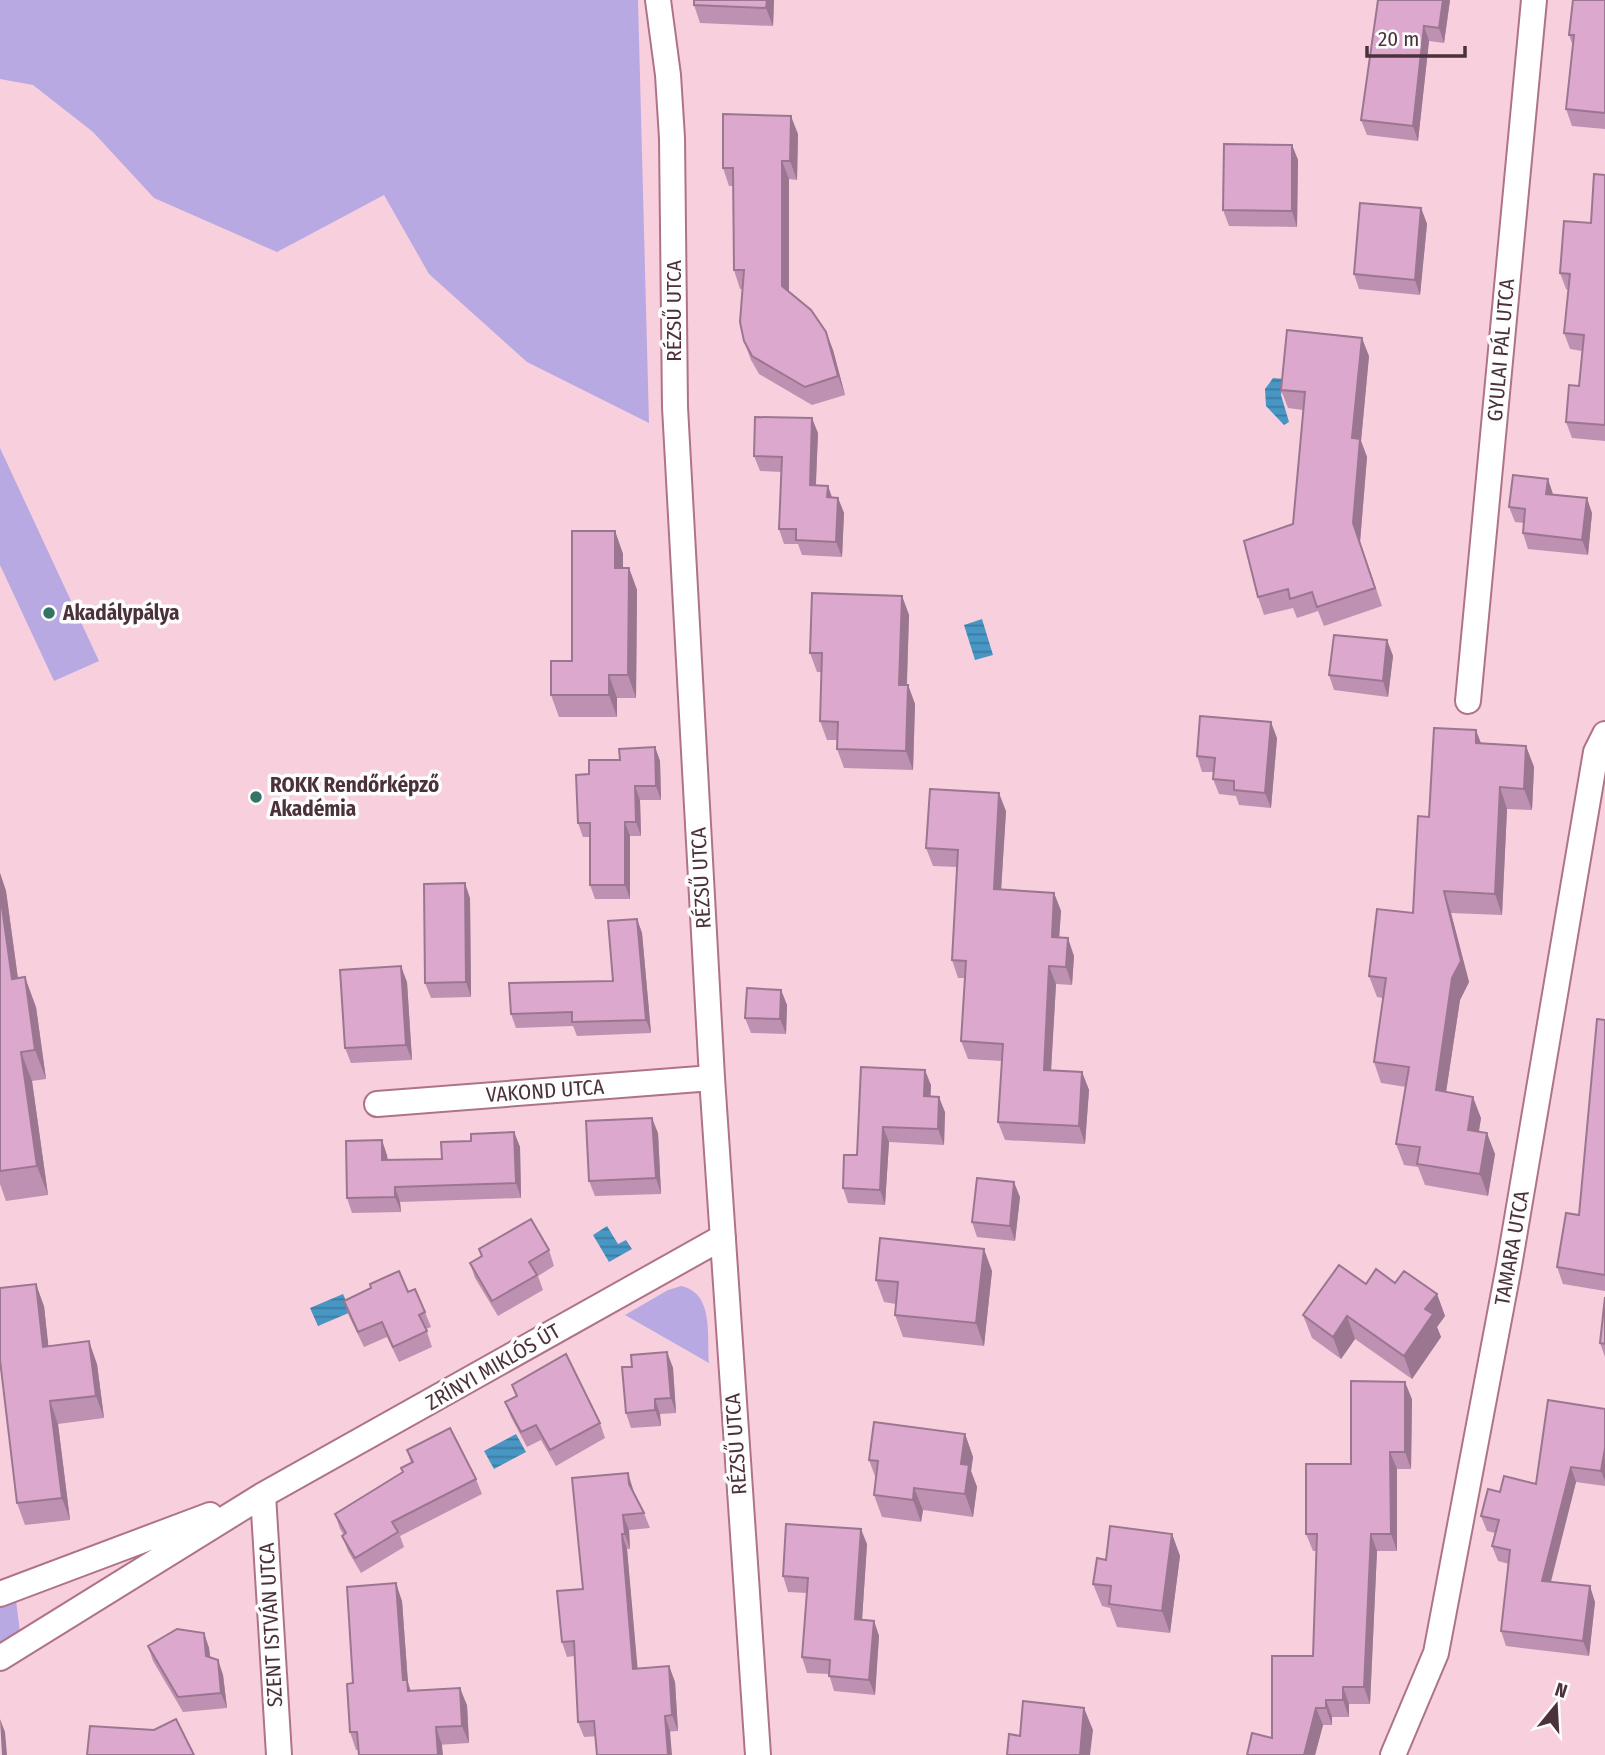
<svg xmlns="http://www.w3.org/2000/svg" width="1605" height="1755" viewBox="0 0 1605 1755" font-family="'Fira Sans Condensed',sans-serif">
<defs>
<pattern id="water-rules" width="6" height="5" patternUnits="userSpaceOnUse" patternTransform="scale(1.75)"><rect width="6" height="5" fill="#4796c4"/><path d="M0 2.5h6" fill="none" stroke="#3d7ba0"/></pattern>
</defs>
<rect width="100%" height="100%" fill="#f8d0dd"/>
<!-- park -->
<path fill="#b9a9e2" d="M0 0H638L649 423 527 362 429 274 384 195 277 252 154 198 93 132 33 85 0 79Z
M0 448 99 661 54 681 0 565Z
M681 1286C714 1293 707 1335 709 1363L625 1315 668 1290Z
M16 1600 20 1632 0 1644V1606Z"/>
<!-- water -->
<path fill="url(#water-rules)" d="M1273 378 1284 379 1281 395 1289 422 1284 425 1266 406 1265 389Z
M982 619 993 655 975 660 964 625Z
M607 1226 618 1244 626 1240 632 1249 609 1262 593 1235Z
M343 1294 351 1312 318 1326 310 1308Z
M516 1434 526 1452 494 1469 484 1451Z"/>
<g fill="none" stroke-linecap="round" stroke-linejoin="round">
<defs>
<path id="minor" d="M658 0 668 75 672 138 675 407 712 1078 758 1755
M1468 701 1534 0
M377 1104 712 1078
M263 1495 279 1755
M0 1594 210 1515
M0 1658 263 1495 723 1237
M1393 1755 1436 1653 1509 1266 1596 752 1605 734"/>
</defs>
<!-- minor casing -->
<use href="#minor" stroke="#af7388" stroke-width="28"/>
<!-- minor -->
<use href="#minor" stroke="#fff" stroke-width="24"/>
</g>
<!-- wall -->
<path fill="#be90b1" d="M694 0H774L773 26 700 23 694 5Z
M1378 0H1450L1444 43 1429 41 1418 141 1367 135 1361 120Z
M1605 0V129L1572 126 1566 109 1573 46 1569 35Z
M798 134 797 180 789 179V291L826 332 833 350 845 395 812 405 759 374 751 360 744 341 742 289H740L734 270 733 186H729L723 168Z
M1292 145 1298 160 1297 227 1229 226 1223 210Z
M1605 175V441L1572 438 1566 422 1579 386 1582 351 1570 349 1564 333 1568 290 1566 289 1560 273 1591 223Z
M1421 208 1427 224 1420 295 1359 289 1354 274Z
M1369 356 1361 441 1367 457 1360 542 1382 606 1324 626 1318 611 1297 618 1293 608 1264 615 1258 597 1293 524 1303 410 1288 408 1281 390Z
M818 433 816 485 828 486 832 497 838 498 844 513 842 557 802 555 798 544H784L779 529 781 472 760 471 754 456Z
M1553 494 1592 513 1588 555 1528 549 1523 533 1524 523 1515 522 1509 507Z
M615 531 623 554V568H629L637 590 636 698H617V717H559L551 695 572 661Z
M902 596 909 615 907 685H908L915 704 913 770 844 768 837 749 838 740H827L820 721 821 672H817L810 653Z
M1387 640 1393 656 1388 697 1334 690 1329 675Z
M1277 738 1271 808 1239 805 1236 796 1219 794 1213 779 1214 772H1202L1197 756Z
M1481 743 1526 746 1534 767 1532 810 1507 809 1502 915 1451 913 1469 982 1460 1000 1446 1092 1481 1118 1479 1132 1495 1154 1488 1196 1425 1185 1418 1167 1404 1165 1396 1144 1406 1087 1381 1083 1374 1062 1383 998 1377 997 1369 976 1413 913 1429 817Z
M655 747 660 761 661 800H640L641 836H630V899H595L590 885V837H583L578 823 620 760Z
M1006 811 1001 890 1054 893 1061 911 1059 937 1074 956 1072 985 1056 984 1051 1070 1082 1072 1089 1090 1085 1144 1005 1140 998 1122 1002 1061 968 1059 961 1041 965 978H958L952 960 957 867 933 866 926 848Z
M0 873 6 891 18 978 36 1007 46 1079 32 1081 48 1195 6 1201 0 1184Z
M470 898 471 997 431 998 425 983Z
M637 919 642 933 651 1033 577 1036 573 1026 516 1028 511 1014 613 981Z
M407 982 412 1060 351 1063 345 1048Z
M781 990 787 1005 786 1034 751 1033 745 1018Z
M1605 1020V1291L1563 1284 1557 1267 1579 1215Z
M861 1067 931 1085 930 1097 945 1112 944 1145 889 1142 885 1205 848 1203 843 1188 857 1155Z
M514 1132 520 1147 521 1198 400 1202 401 1212 352 1213 347 1198 387 1155 388 1160 442 1159 471 1141Z
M658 1133 661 1194 595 1196 589 1181Z
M1020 1197 1015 1241 977 1237 972 1222Z
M479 1249 549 1250 554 1266 538 1276 543 1290 498 1316 475 1278 470 1263 481 1256Z
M992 1271 984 1346 903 1337 895 1315 896 1304 884 1302 876 1280Z
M1395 1283 1437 1294 1445 1316 1437 1327 1441 1337 1412 1379 1355 1339 1341 1359 1312 1338 1303 1315 1366 1284Z
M408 1292 425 1312 431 1327 426 1329 432 1347 399 1362 387 1337 364 1347 349 1316 344 1301Z
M1605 1297V1357L1600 1343Z
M44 1306 48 1346 97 1364 104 1418 58 1424 70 1520 25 1525 17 1503Z
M667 1352 673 1368 676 1413 660 1414 661 1426 631 1428 626 1413 632 1367Z
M512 1385 600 1423 605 1438 556 1466 541 1440 527 1447 511 1417 505 1402 516 1396Z
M1412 1399 1411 1469H1397V1551H1377L1370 1704H1349V1717H1332V1725H1323L1315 1755H1247L1272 1738 1313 1656 1316 1551H1313L1306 1534 1351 1464Z
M1605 1409V1486L1576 1482 1551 1582 1595 1602 1589 1656 1506 1646 1501 1631 1509 1564 1498 1561 1492 1546 1495 1533 1487 1531 1481 1516 1500 1492 1536 1484Z
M965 1434 973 1457 971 1471 977 1487 973 1517 923 1510 921 1522 882 1517 874 1495 876 1479 869 1460Z
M407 1450 476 1479 482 1494 400 1536 404 1547 361 1573 348 1551 342 1536 344 1535 340 1529 335 1514 403 1473 411 1463Z
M633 1489 634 1493 644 1513 650 1528 629 1530 630 1549H627L637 1668 669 1666 675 1682 678 1731 584 1737 578 1722 574 1656 567 1657 562 1642 583 1589Z
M1172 1534 1180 1556 1170 1633 1117 1627 1110 1608 1102 1606 1093 1584 1106 1560Z
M867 1544 862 1620 874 1621 879 1636 875 1695 834 1691 829 1674 807 1673 802 1657 807 1593 788 1592 783 1576Z
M402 1601 408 1683 411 1691 467 1705 469 1743 356 1750 350 1732 353 1683Z
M204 1633 209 1648 210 1657 218 1660 223 1675 227 1708 183 1712 153 1661 148 1646Z"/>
<!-- shaded-wall -->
<path fill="#9b7690" d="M767 0H774L773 26 766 8Z
M1443 0H1450L1444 43 1439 28Z
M1424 26 1429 41 1418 141 1413 126Z
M791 116 798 134 797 180 790 161Z
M1292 145 1298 160 1297 227 1292 211Z
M782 161 789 179V304L782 286Z
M1421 208 1427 224 1420 295 1415 280Z
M826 332 833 350 845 395 838 376Z
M1362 338 1369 356 1361 441 1367 457 1360 542 1382 606 1353 523 1352 438Z
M812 418 818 433 815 500 810 485Z
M1548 479 1553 494 1552 509 1546 494Z
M828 486 833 501 827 497Z
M838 498 844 513 842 557 836 542Z
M1587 498 1592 513 1588 555 1582 540Z
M615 531 623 554V590L615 568Z
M629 568 637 590 636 698 628 675Z
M902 596 909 615 906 704 899 685Z
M1387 640 1393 656 1388 697 1383 681Z
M609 675 617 698V717L609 695Z
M908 685 915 704 913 770 906 751Z
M1271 722 1277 738 1271 808 1265 793Z
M1476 730 1484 751 1476 743Z
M1526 746 1534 767 1532 810 1524 789Z
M655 747 660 761 661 800 656 786Z
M635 786 640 800 641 836 636 822Z
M1500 787 1507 809 1502 915 1495 894Z
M999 793 1006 811 1000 907 994 889Z
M625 822 630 836V899L625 885Z
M0 873 6 891 22 1009 12 979 0 893Z
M465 883 470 898 471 997 466 982Z
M1444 891 1451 913 1469 982 1460 1000 1443 1112 1436 1090Z
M1054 893 1061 911 1058 955 1052 937Z
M637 919 642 933 651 1033 646 1020Z
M1068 938 1074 956 1072 985 1066 967Z
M401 966 407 982 412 1060 406 1045Z
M1049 966 1056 984 1050 1088 1044 1070Z
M25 977 36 1007 46 1079 35 1050Z
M781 990 787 1005 786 1034 780 1019Z
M21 1052 32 1081 48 1195 37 1166Z
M925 1070 931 1085 930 1111 924 1096Z
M1082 1072 1089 1090 1085 1144 1079 1126Z
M939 1097 945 1112 944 1145 938 1129Z
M1473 1097 1481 1118 1475 1151 1468 1130Z
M652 1118 658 1133 661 1194 656 1178Z
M883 1127 889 1142 885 1205 880 1190Z
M514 1132 520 1147 521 1198 516 1183Z
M1487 1133 1495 1154 1488 1196 1480 1174Z
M382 1140 387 1155 388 1176 382 1160Z
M1014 1182 1020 1197 1015 1241 1010 1226Z
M395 1187 400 1202 401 1212 395 1197Z
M984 1249 992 1271 984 1346 976 1323Z
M36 1284 44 1306 51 1369 43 1347Z
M1437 1294 1445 1316 1437 1327 1441 1337 1412 1379 1404 1356 1425 1309Z
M1347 1316 1355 1339 1341 1359 1333 1337Z
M89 1341 97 1364 104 1418 96 1396Z
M667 1352 673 1368 676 1413 671 1398Z
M1405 1382 1412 1399 1411 1469 1405 1452Z
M655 1399 660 1414 661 1426 655 1410Z
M50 1401 58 1424 70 1520 62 1498Z
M965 1434 973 1457 971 1471 977 1487 973 1517 965 1494 961 1464Z
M1605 1448V1481L1601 1471Z
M1390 1452 1397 1469V1551L1391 1534Z
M1571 1467 1576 1482 1547 1596 1542 1581Z
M628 1473 633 1489 634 1499 629 1484Z
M914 1488 923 1510 921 1522 913 1500Z
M623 1515 629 1530 630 1549 625 1534Z
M861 1529 867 1544 861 1635 855 1619Z
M622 1534 627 1549 639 1684 633 1669Z
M1172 1534 1180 1556 1170 1633 1162 1611Z
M1371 1534 1377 1551 1370 1704 1364 1687Z
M396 1583 402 1601 408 1683 413 1698 409 1694 403 1680Z
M1590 1586 1595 1602 1589 1656 1583 1641Z
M874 1621 879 1636 875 1695 869 1680Z
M204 1633 209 1648 212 1671 206 1656Z
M218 1660 223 1675 227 1708 221 1693Z
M669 1666 675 1682 678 1731 672 1715Z
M1343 1687 1349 1704V1717L1343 1700Z
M460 1688 467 1705 469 1743 462 1726Z
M1326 1700 1332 1717V1725L1326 1708Z
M1084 1708 1093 1730 1090 1755H1080Z
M1316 1708 1323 1725 1315 1755H1304Z
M665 1716 670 1731 672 1755H668Z
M0 1719 5 1732 7 1755H2Z
M436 1727 442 1745 443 1755H438Z"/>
<!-- building -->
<path fill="#dda8ce" stroke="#9b7690" stroke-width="2" d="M694 0H767L766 8 694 5Z
M1378 0H1443L1439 28 1424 26 1413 126 1361 120Z
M1573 0H1605V113L1566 109 1574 35H1569Z
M723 114 791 116 790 161H782V286L811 310 826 332 838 376 805 387 752 356 744 341 740 322 744 270H734L733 168H723Z
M1224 144 1292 145V211L1223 210Z
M1594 174 1605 175V425L1566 422 1569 385 1579 386 1584 335 1564 333 1570 274 1560 273 1564 221 1591 223Z
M1360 203 1421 208 1415 280 1354 274Z
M1287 330 1362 338 1352 438 1360 439 1353 523 1375 588 1317 607 1312 592 1290 599 1288 589 1258 597 1244 541 1293 524 1305 392 1281 390Z
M755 417 812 418 810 485 828 486 827 497 838 498 836 542 796 540V529H779L782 457 754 456Z
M1513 475 1548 479 1546 494 1587 498 1582 540 1523 533 1525 509 1509 507Z
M572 531H615V568H629L628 675H609V695H551V661H572Z
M812 593 902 596 899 685H908L906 751 837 749 838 722 820 721 822 653H810Z
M1334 635 1387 640 1383 681 1329 675Z
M1200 716 1271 722 1265 793 1234 790V781L1213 779 1215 758 1197 756Z
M1434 728 1476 730V743L1526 746 1524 789 1500 787 1495 894 1444 891 1461 961 1452 978 1436 1090 1473 1097 1468 1130 1487 1133 1480 1174 1417 1164 1420 1147 1396 1144 1409 1067 1374 1062 1386 978 1369 976 1377 909 1413 913 1418 816 1429 817Z
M655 747 656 786H635L636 822H625V885H590V823H578L576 775 589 774V760H620L619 749Z
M930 789 999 793 994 889 1054 893 1052 937 1068 938 1066 967 1049 966 1044 1070 1082 1072 1079 1126 998 1122 1003 1044 961 1041 966 961 952 960 958 850 926 848Z
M465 883 466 982 425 983 424 884Z
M0 893 12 979 25 977 35 1050 21 1052 37 1166 0 1171Z
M637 919 646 1020 572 1022V1012L511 1014 509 983 613 981 608 921Z
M401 966 406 1045 345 1048 340 970Z
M747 988 781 990 780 1019 745 1018Z
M1597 1019 1605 1020V1275L1557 1267 1566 1213 1579 1215Z
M861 1067 925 1070 924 1096 939 1097 938 1129 883 1127 880 1190 843 1188 844 1155H857Z
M652 1118 656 1178 589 1181 586 1121Z
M514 1132 516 1183 395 1187V1197L347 1198 346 1141 382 1140V1160L442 1159 441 1142 471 1141V1134Z
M977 1178 1014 1182 1010 1226 972 1222Z
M531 1219 549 1250 529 1262 537 1275 492 1301 470 1263 482 1256 479 1249Z
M880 1238 984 1249 976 1323 895 1315 898 1282 876 1280Z
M1339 1265 1366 1284 1376 1269 1395 1283 1404 1271 1437 1294 1425 1309 1433 1314 1404 1356 1347 1316 1333 1337 1303 1315Z
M399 1271 408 1292 415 1289 425 1312 419 1315 427 1331 393 1347 382 1322 358 1332 344 1301 371 1288 370 1284Z
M36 1284 43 1347 89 1341 96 1396 50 1401 62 1498 17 1503 0 1360V1288Z
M1605 1297V1344L1600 1343Z
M667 1352 671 1398 655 1399V1410L626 1413 622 1367H632L631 1355Z
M566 1354 600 1423 550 1450 536 1425 521 1432 505 1402 517 1396 512 1385Z
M1351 1381 1405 1382V1452H1390L1391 1534H1371L1364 1687H1343V1700H1326V1708H1316L1304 1755H1247L1252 1733 1272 1738V1656H1313L1317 1534H1306V1464H1351Z
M1548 1400 1605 1409V1448L1601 1471 1571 1467 1542 1581 1590 1586 1583 1641 1501 1631 1510 1550 1492 1546 1499 1520 1481 1516 1488 1489 1500 1492 1504 1476 1536 1484Z
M874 1422 965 1434 961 1464 969 1465 965 1494 914 1488 913 1500 874 1495 878 1461 869 1460Z
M450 1428 476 1479 392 1522 398 1532 355 1558 342 1536 346 1533 335 1514 403 1472 401 1468 413 1462 407 1450Z
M628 1473 629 1484 644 1513 623 1515 625 1534H622L633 1669 669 1666 672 1715 665 1716 668 1755H597L594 1721 578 1722 574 1641 562 1642 557 1591 583 1589 572 1478Z
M786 1524 861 1529 855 1619 874 1621 869 1680 829 1676 830 1660 802 1657 808 1578 783 1576Z
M1110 1526 1172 1534 1162 1611 1109 1604 1111 1586 1093 1584 1097 1558 1106 1560Z
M396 1583 403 1680H407L408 1691 460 1688 462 1726 436 1727 438 1755H359L357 1732H350L347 1684 353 1683 347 1587Z
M177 1629 204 1633 206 1656 218 1660 221 1693 178 1697 148 1646Z
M1023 1701 1084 1708 1080 1755H1007L1009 1734 1020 1736Z
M176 1719 194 1755H87L90 1726 154 1730Z"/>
<!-- markers -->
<g fill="#327566" stroke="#fdfdfd" stroke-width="2.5">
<circle cx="49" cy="613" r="7"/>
<circle cx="256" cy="797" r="7"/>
</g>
<g text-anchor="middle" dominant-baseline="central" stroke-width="7" stroke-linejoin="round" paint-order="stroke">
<!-- street labels -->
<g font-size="21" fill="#4b313a" stroke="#fdfdfd">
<text transform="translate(674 311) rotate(-90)">RÉZSŰ UTCA</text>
<text transform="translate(1501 350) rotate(-85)">GYULAI PÁL UTCA</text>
<text transform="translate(701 878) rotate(-93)">RÉZSŰ UTCA</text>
<text transform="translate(545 1091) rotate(-4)">VAKOND UTCA</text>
<text transform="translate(1512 1248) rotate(-80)">TAMARA UTCA</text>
<text transform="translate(493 1367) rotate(-30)">ZRÍNYI MIKLÓS ÚT</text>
<text transform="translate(736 1444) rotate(-94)">RÉZSŰ UTCA</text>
<text transform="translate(271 1625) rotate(-93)">SZENT ISTVÁN UTCA</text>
</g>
<!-- poi labels -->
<g font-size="21" font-weight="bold" fill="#4b313a" stroke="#fdfdfd" text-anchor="start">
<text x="63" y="613">Akadálypálya</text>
<text x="270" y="785">ROKK Rendőrképző<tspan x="270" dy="24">Akadémia</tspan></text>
</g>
</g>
<!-- north arrow -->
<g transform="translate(1556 1706) rotate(18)" stroke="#fdfdfd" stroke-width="5" paint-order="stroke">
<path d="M0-5L12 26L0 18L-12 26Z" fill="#4b313a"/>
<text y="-10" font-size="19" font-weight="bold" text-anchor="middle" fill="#4b313a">N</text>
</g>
<!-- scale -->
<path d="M1367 46v10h98v-10" fill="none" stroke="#4b313a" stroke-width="3.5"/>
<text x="1378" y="46" font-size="21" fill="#4b313a" stroke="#fdfdfd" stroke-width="5" paint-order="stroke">20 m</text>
</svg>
